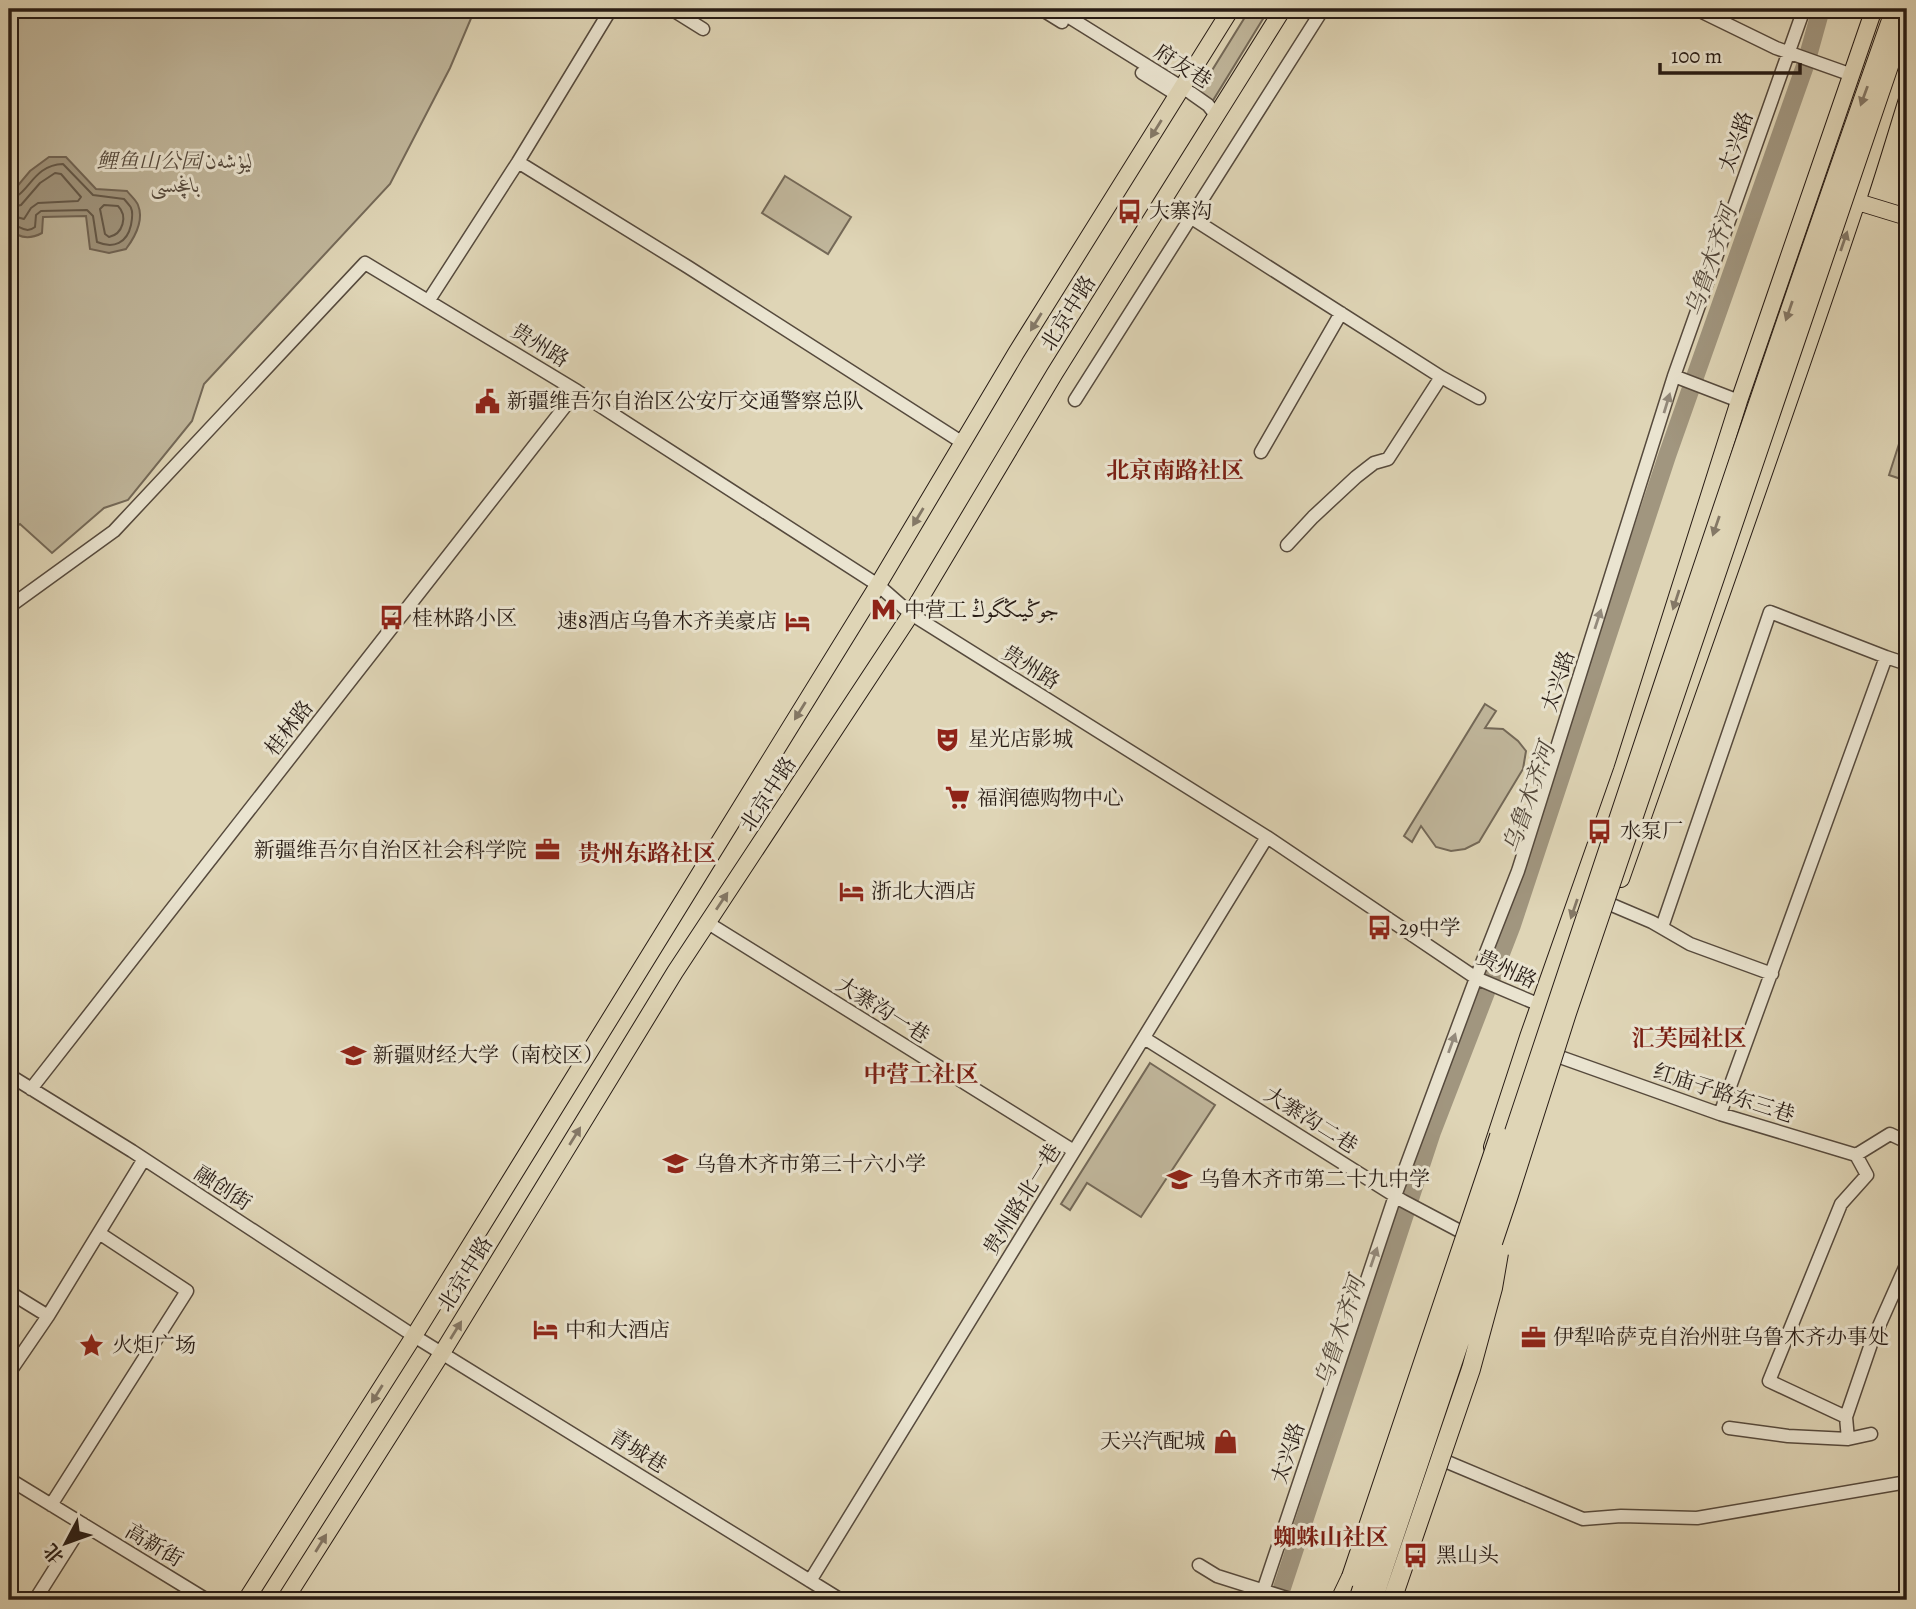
<svg xmlns="http://www.w3.org/2000/svg" width="1916" height="1609" viewBox="0 0 1916 1609" font-family="Alegreya,Amiri,'Noto Serif SC',serif">
<rect width="100%" height="100%" fill="#dfd5b6"/>
<filter id="stains"><feTurbulence type="fractalNoise" baseFrequency=".00286" numOctaves="4"/><feColorMatrix values="0 0 0 0 .2 0 0 0 0 .09 0 0 0 0 .02 0 0 0 .5 -.17"/></filter>
<radialGradient id="worn" r=".72"><stop offset=".6" stop-color="#630" stop-opacity="0"/><stop offset="1" stop-color="#630" stop-opacity=".3"/></radialGradient>
<!-- green -->
<path fill="#c0b69b" stroke="#746958" stroke-width="2" d="M9 9H475L450 68 390 184 204 384 192 421 128 500 104 508 52 553 20 524 9 532Z
M1250 9H1269L1212 102 1198 93Z
M785 176 851 217 828 254 762 213Z
M1907 419V481L1889 475Z
M1485 704 1496 711 1485 728 1503 729 1518 741 1526 751 1523 769 1479 842 1465 849 1451 851 1436 847 1421 826 1412 842 1404 836Z
M1150 1063 1215 1105 1141 1217 1087 1183 1070 1210 1061 1204Z"/>
<!-- water -->
<path fill="#a1967f" stroke="#716555" stroke-width="2" d="M49 157H66L96 189 127 191C130 195 136 200 138 205 144 220 135 237 126 249L109 253 90 249 86 216 43 217 42 233C29 240 18 238 9 228V196L30 171Z"/>
<g fill="none" stroke-linecap="round" stroke-linejoin="round">
<!-- shore -->
<path stroke="#64594a" stroke-width="2" d="M9 199C29 196 32 165 63 164L93 195 124 199C124 199 131 207 131 208 133 212 132 220 131 225 127 243 114 249 97 242L93 216 87 210 41 211 36 215 35 227C25 235 19 224 9 224
M104 205 118 206C128 216 123 234 109 237L105 234 100 209Z
M9 208 21 205 40 183 55 173 61 174 81 197 78 201 38 203 31 208 24 219 9 215"/>
<!-- river -->
<path stroke="#a1967f" stroke-width="18" d="M1278 1600 1432 1132 1512 925 1667 456 1806 63 1821 9"/>
<defs>
<path id="minor" d="M671 9 703 29
M1041 9 1062 22
M1056 9 1191 93 1208 105 1216 115
M1696 9 1776 48 1852 75
M1142 73 1177 95
M518 162 688 267 963 443
M1190 217 1441 377 1479 398
M429 300 518 162 611 9
M1674 376 1739 401
M1075 400 1323 9
M1261 452 1341 313
M1287 545 1313 517 1356 477 1374 463 1388 459 1441 377
M9 607 114 531 365 263 577 391 878 585 911 614 1267 837 1476 978 1547 1008
M1612 905 1652 922 1690 944 1772 974
M708 923 1074 1151
M1662 927 1770 612 1886 657 1907 664
M1144 1038 1403 1201 1471 1237
M1546 1052 1720 1114 1856 1155 1890 1134 1907 1142
M9 1075 132 1151 414 1336 841 1600
M31 1089 577 391
M1720 1114 1886 657
M9 1292 48 1316
M9 1373 48 1316 144 1159
M1846 1417 1769 1381 1841 1204 1867 1175 1856 1155
M1729 1428 1788 1436 1848 1439 1871 1434
M1848 1439 1846 1417 1871 1344 1907 1263
M1433 1456 1583 1519 1621 1516 1697 1518 1907 1482
M9 1479 207 1600
M51 1505 187 1291 99 1233
M1199 1565 1217 1576 1293 1600
M810 1581 1267 837
M35 1600 83 1524
M1260 1600 1395 1196 1476 978 1518 871 1674 376 1804 9"/>
<path id="major" d="M1848 199 1907 217
M1621 879C1700 655 1780 431 1856 205 1874 152 1889 97 1907 44
M1492 1147 1528 1037 1622 770 1739 401 1874 9
M1450 1405 1472 1333
M246 1600 414 1336 878 585 1016 353 1231 9
M285 1600 442 1353 675 972 911 614 1055 373 1283 9"/>
<path id="highway" d="M1340 1600 1351 1577"/>
</defs>
<!-- minor casing -->
<use href="#minor" stroke="#564a3d" stroke-width="15"/>
<!-- major casing -->
<use href="#major" stroke="#281c15" stroke-width="18"/>
<!-- highway casing -->
<use href="#highway" stroke="#281c15" stroke-width="20"/>
<!-- minor -->
<use href="#minor" stroke="#eae4d0" stroke-width="12"/>
<!-- major -->
<use href="#major" stroke="#dfd5b6" stroke-width="16"/>
<!-- highway -->
<use href="#highway" stroke="#dfd5b6" stroke-width="18"/>
<defs>
<path id="highway-bridge" d="M1351 1577 1499 1136
M1358 1600C1460 1293 1562 986 1665 679 1740 455 1816 231 1895 9
M1373 1600 1508 1198 1567 1013 1907 13
M1392 1600 1471 1369 1493 1288 1499 1253"/>
</defs>
<!-- highway-bridge casing -->
<use href="#highway-bridge" stroke="#281c15" stroke-width="20" stroke-linecap="butt"/>
<!-- highway-bridge -->
<use href="#highway-bridge" stroke="#dfd5b6" stroke-width="18"/>
</g>
<!-- one-way arrows -->
<defs><path id="oneway-solid" d="M-6-.8H1V-3.2L6.5 0L1 3.2V.8H-6Z" transform="scale(1.75)"/></defs>
<g fill="#847866">
<use href="#oneway-solid" transform="translate(1864 96) rotate(110)"/>
<use href="#oneway-solid" transform="translate(1156 129) rotate(122)"/>
<use href="#oneway-solid" transform="translate(1844 241) rotate(-71)"/>
<use href="#oneway-solid" transform="translate(1789 311) rotate(109)"/>
<use href="#oneway-solid" transform="translate(1036 322) rotate(122)"/>
<use href="#oneway-solid" transform="translate(918 517) rotate(121)"/>
<use href="#oneway-solid" transform="translate(1716 526) rotate(109)"/>
<use href="#oneway-solid" transform="translate(1676 600) rotate(108)"/>
<use href="#oneway-solid" transform="translate(800 711) rotate(122)"/>
<use href="#oneway-solid" transform="translate(722 901) rotate(-56)"/>
<use href="#oneway-solid" transform="translate(1574 909) rotate(109)"/>
<use href="#oneway-solid" transform="translate(575 1136) rotate(-58)"/>
<use href="#oneway-solid" transform="translate(456 1330) rotate(-58)"/>
<use href="#oneway-solid" transform="translate(377 1394) rotate(122)"/>
<use href="#oneway-solid" transform="translate(321 1543) rotate(-58)"/>
</g>
<g fill="#938a7c">
<use href="#oneway-solid" transform="translate(1667 403) rotate(-73)"/>
<use href="#oneway-solid" transform="translate(1598 619) rotate(-72)"/>
<use href="#oneway-solid" transform="translate(1452 1043) rotate(-70)"/>
<use href="#oneway-solid" transform="translate(1374 1257) rotate(-71)"/>
</g>
<!-- icons -->
<defs>
<symbol id="bus-bare" viewBox="-9 -9 18 18"><path d="M-5-6H5V4H4V6H2V4H-2V6H-4V4H-5ZM-3.5-4V0h7V-4ZM-3.5 1.2v1.5H-2V1.2ZM2 1.2v1.5H3.5V1.2Z" fill="#8f2418" stroke="#eae4d0" stroke-width="2.5" paint-order="stroke"/></symbol>
<symbol id="civic-bare" viewBox="-9 -9 18 18"><path d="M-.6-6.5H3V-4.5H.6V-3L4-1V1h2V6H-6V1h2V-1L-.6-3ZM-1.2 2.5V6h2.4V2.5Z" fill="#8f2418" stroke="#eae4d0" stroke-width="2.5" paint-order="stroke"/></symbol>
<symbol id="metro-bare" viewBox="-9 -9 18 18"><path d="M-5.5 5V-5H-3L0 0L3-5H5.5V5H3V-.5L0 4L-3-.5V5Z" fill="#8f2418" stroke="#eae4d0" stroke-width="2.5" paint-order="stroke"/></symbol>
<symbol id="hotel-bare" viewBox="-9 -9 18 18"><path d="M-6-4.5h1.5V1H6V5H4.5V3h-9V5H-6ZM-4 0a1.8 1.8 0 1 1 3.6 0ZM.5 0V-2.5h3Q6-2.5 6 0Z" fill="#8f2418" stroke="#eae4d0" stroke-width="2.5" paint-order="stroke"/></symbol>
<symbol id="theatre-bare" viewBox="-9 -9 18 18"><path d="M-5-5.5Q0-4 5-5.5V0Q5 5 0 6Q-5 5-5 0ZM-3.3-2.5H-1v1.5H-3.3ZM1-2.5H3.3v1.5H1ZM-2.8 1Q0 5.5 2.8 1Z" fill="#8f2418" stroke="#eae4d0" stroke-width="2.5" paint-order="stroke"/></symbol>
<symbol id="supermarket-bare" viewBox="-9 -9 18 18"><path d="M-6-5.5h2.5l.6 2H6L4.5 2H-2.5L-4.4-4H-6ZM-1.5 3.2a1.3 1.3 0 1 0 .1 0ZM3 3.2a1.3 1.3 0 1 0 .1 0Z" fill="#8f2418" stroke="#eae4d0" stroke-width="2.5" paint-order="stroke"/></symbol>
<symbol id="office-bare" viewBox="-9 -9 18 18"><path d="M-6-3h4V-5.5h4V-3h4V5H-6ZM-1-4.5V-3h2v-1.5ZM-6 0V1H6V0Z" fill="#8f2418" stroke="#eae4d0" stroke-width="2.5" paint-order="stroke"/></symbol>
<symbol id="university-bare" viewBox="-9 -9 18 18"><path d="M0-5L7-2L0 1L-7-2ZM-4 1L0 2.5L4 1V4Q0 6-4 4Z" fill="#8f2418" stroke="#eae4d0" stroke-width="2.5" paint-order="stroke"/></symbol>
<symbol id="school-bare" viewBox="-9 -9 18 18"><path d="M0-5L7-2L0 1L-7-2ZM-4 1L0 2.5L4 1V4Q0 6-4 4Z" fill="#8f2418" stroke="#eae4d0" stroke-width="2.5" paint-order="stroke"/></symbol>
<symbol id="sight-bare" viewBox="-9 -9 18 18"><path d="M0-6L1.8-2.2L6-1.7L2.9 1.2L3.7 5.4L0 3.3L-3.7 5.4L-2.9 1.2L-6-1.7L-1.8-2.2Z" fill="#8f2418" stroke="#eae4d0" stroke-width="2.5" paint-order="stroke"/></symbol>
<symbol id="shop-bare" viewBox="-9 -9 18 18"><path d="M-5-2.5h2.3a2.7 3.5 0 0 1 5.4 0H5L5.5 6h-11ZM-1.5-2.5h3a1.5 2.3 0 0 0-3 0Z" fill="#8f2418" stroke="#eae4d0" stroke-width="2.5" paint-order="stroke"/></symbol>
</defs>
<g fill-rule="evenodd">
<use href="#bus-bare" x="1112" y="194" width="35" height="35"/>
<use href="#civic-bare" x="470" y="384" width="35" height="35"/>
<use href="#metro-bare" x="866" y="592" width="35" height="35"/>
<use href="#bus-bare" x="374" y="600" width="35" height="35"/>
<use href="#hotel-bare" x="780" y="604" width="35" height="35"/>
<use href="#theatre-bare" x="930" y="722" width="35" height="35"/>
<use href="#supermarket-bare" x="940" y="780" width="35" height="35"/>
<use href="#bus-bare" x="1582" y="814" width="35" height="35"/>
<use href="#office-bare" x="530" y="832" width="35" height="35"/>
<use href="#hotel-bare" x="834" y="874" width="35" height="35"/>
<use href="#bus-bare" x="1362" y="910" width="35" height="35"/>
<use href="#university-bare" x="336" y="1038" width="35" height="35"/>
<use href="#school-bare" x="658" y="1146" width="35" height="35"/>
<use href="#school-bare" x="1162" y="1162" width="35" height="35"/>
<use href="#hotel-bare" x="528" y="1312" width="35" height="35"/>
<use href="#office-bare" x="1516" y="1320" width="35" height="35"/>
<use href="#sight-bare" x="74" y="1328" width="35" height="35"/>
<use href="#shop-bare" x="1208" y="1424" width="35" height="35"/>
<use href="#bus-bare" x="1398" y="1538" width="35" height="35"/>
</g>
<g text-anchor="middle" dominant-baseline="central" stroke-width="6" stroke-linejoin="round" paint-order="stroke">
<!-- street labels -->
<g font-size="21" fill="#281c15" stroke="#eae4d0">
<text transform="translate(1183 66) rotate(33)">府友巷</text>
<text transform="translate(1736 142) rotate(-71)">太兴路</text>
<text transform="translate(1068 313) rotate(-58)">北京中路</text>
<text transform="translate(540 345) rotate(32)">贵州路</text>
<text transform="translate(1031 667) rotate(32)">贵州路</text>
<text transform="translate(1558 681) rotate(-72)">太兴路</text>
<text transform="translate(289 728) rotate(-52)">桂林路</text>
<text transform="translate(768 794) rotate(-57)">北京中路</text>
<text transform="translate(1507 969) rotate(25)">贵州路</text>
<text transform="translate(883 1010) rotate(32)">大寨沟一巷</text>
<text transform="translate(1724 1093) rotate(18)">红庙子路东三巷</text>
<text transform="translate(1311 1120) rotate(32)">大寨沟二巷</text>
<text transform="translate(223 1188) rotate(33)">融创街</text>
<text transform="translate(1022 1199) rotate(-58)">贵州路北一巷</text>
<text transform="translate(465 1274) rotate(-58)">北京中路</text>
<text transform="translate(638 1451) rotate(32)">青城巷</text>
<text transform="translate(1288 1453) rotate(-72)">太兴路</text>
<text transform="translate(154 1545) rotate(31)">高新街</text>
</g>
<!-- park labels -->
<g font-size="21" font-style="italic" fill="#564a3d" stroke="#eae4d0">
<text x="175" y="161">鲤鱼山公园 ليۇشەن<tspan x="175" dy="24">باغچىسى</tspan></text>
</g>
<!-- poi labels -->
<g font-size="21" fill="#281c15" stroke="#eae4d0" text-anchor="start">
<text x="1149" y="211">大寨沟</text>
<text x="507" y="401">新疆维吾尔自治区公安厅交通警察总队</text>
<text x="904" y="610">中营工 جوڭيىڭگوڭ</text>
<text x="412" y="618">桂林路小区</text>
<text x="777" y="621" text-anchor="end">速8酒店乌鲁木齐美豪店</text>
<text x="968" y="739">星光店影城</text>
<text x="977" y="798">福润德购物中心</text>
<text x="1620" y="831">水泵厂</text>
<text x="527" y="850" text-anchor="end">新疆维吾尔自治区社会科学院</text>
<text x="871" y="891">浙北大酒店</text>
<text x="1399" y="928">29中学</text>
<text x="373" y="1055">新疆财经大学（南校区）</text>
<text x="695" y="1164">乌鲁木齐市第三十六小学</text>
<text x="1199" y="1179">乌鲁木齐市第二十九中学</text>
<text x="565" y="1330">中和大酒店</text>
<text x="1553" y="1337">伊犁哈萨克自治州驻乌鲁木齐办事处</text>
<text x="112" y="1345">火炬广场</text>
<text x="1205" y="1441" text-anchor="end">天兴汽配城</text>
<text x="1436" y="1555">黑山头</text>
</g>
<!-- water labels -->
<g font-size="23" font-style="italic" fill="#52473a" stroke="#eae4d0">
<text transform="translate(1711 261) rotate(-71)">乌鲁木齐河</text>
<text transform="translate(1529 798) rotate(-71)">乌鲁木齐河</text>
<text transform="translate(1340 1332) rotate(-72)">乌鲁木齐河</text>
</g>
<!-- neighbourhood labels -->
<g font-size="23" font-weight="bold" fill="#7a1f14" stroke="#eae4d0">
<text x="1175" y="470">北京南路社区</text>
<text x="647" y="853">贵州东路社区</text>
<text x="1689" y="1038">汇芙园社区</text>
<text x="921" y="1074">中营工社区</text>
<text x="1331" y="1537">蜘蛛山社区</text>
</g>
</g>
<!-- margin -->
<rect width="1916" height="1609" fill="none" stroke="#dfd5b6" stroke-width="35"/>
<rect x="10" y="10" width="1895" height="1588" fill="none" stroke="#281c15" stroke-width="3.5"/>
<rect x="18" y="18" width="1881" height="1574" fill="none" stroke="#281c15" stroke-width="2"/>
<!-- north arrow -->
<g transform="translate(66 1543) rotate(229)" stroke="#eae4d0" stroke-width="5" paint-order="stroke">
<path d="M0-5L12 26L0 18L-12 26Z" fill="#281c15"/>
<text y="-10" font-size="19" font-weight="bold" text-anchor="middle" fill="#281c15">北</text>
</g>
<!-- scale -->
<path d="M1660 63v10h140v-10" fill="none" stroke="#281c15" stroke-width="3.5"/>
<text x="1671" y="63" font-size="21" fill="#281c15" stroke="#eae4d0" stroke-width="5" paint-order="stroke">100 m</text>
<rect width="100%" height="100%" filter="url(#stains)"/>
<rect width="100%" height="100%" fill="url(#worn)"/>
</svg>
